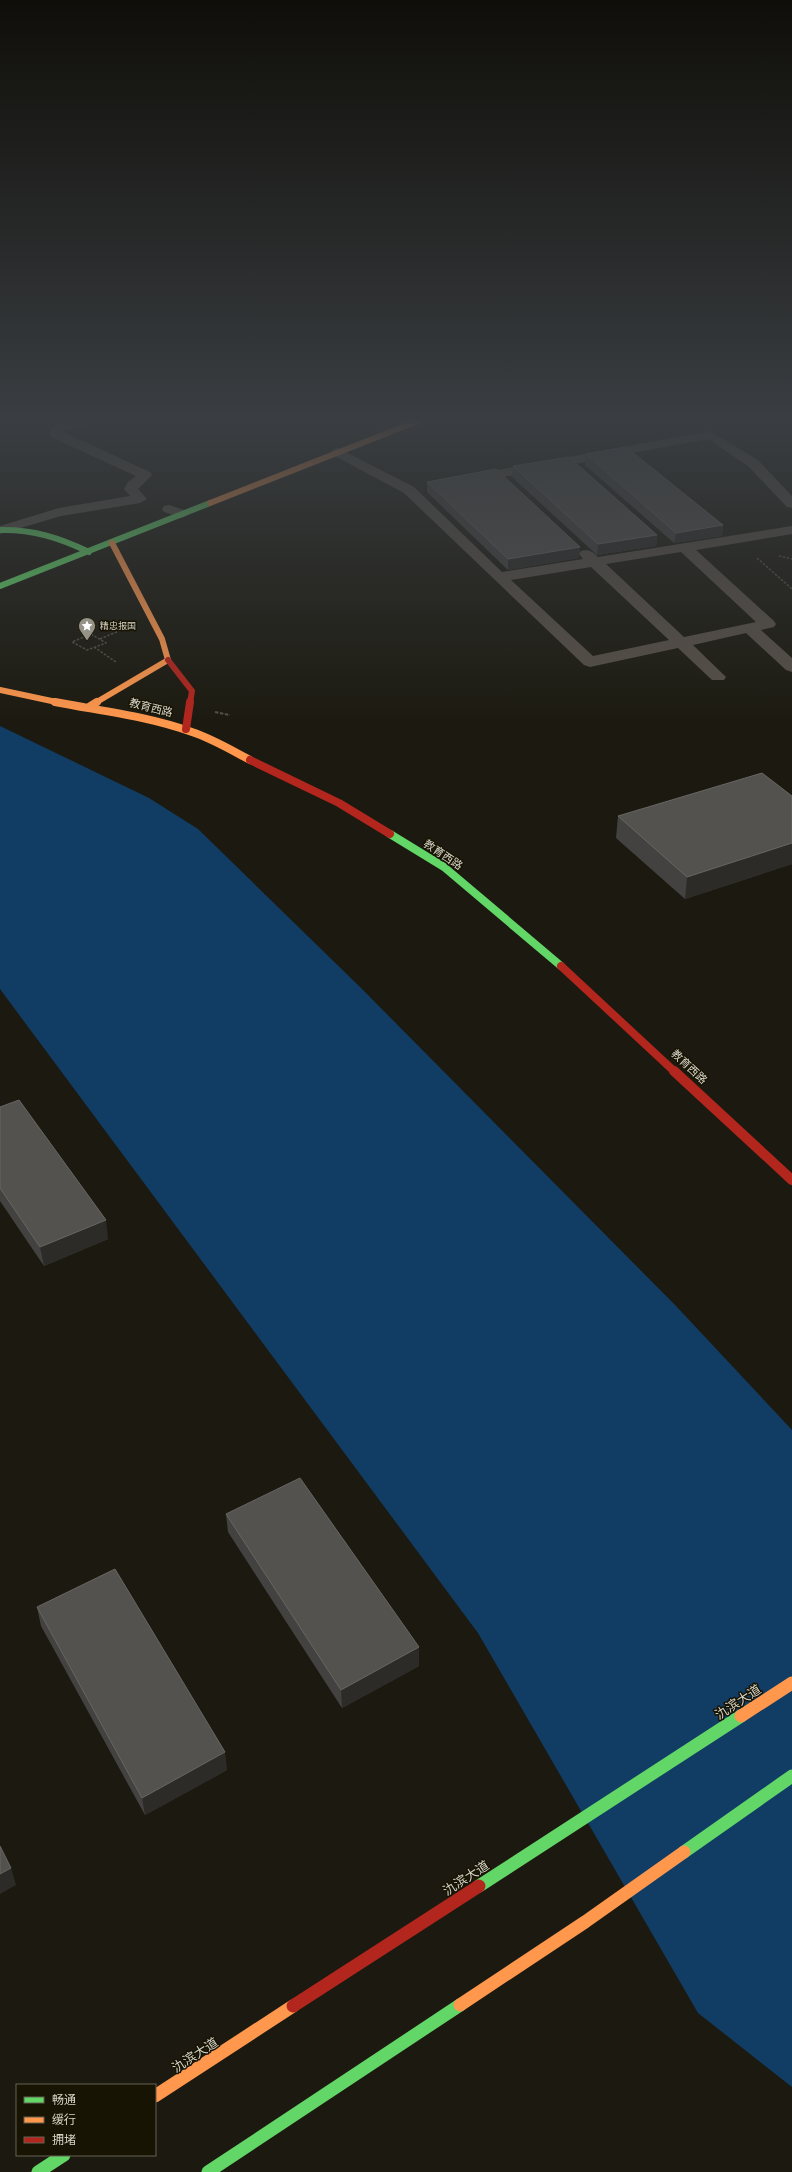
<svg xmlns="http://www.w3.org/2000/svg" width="792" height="2172" viewBox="0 0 792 2172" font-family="'Work Sans','Noto Sans SC',sans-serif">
<rect width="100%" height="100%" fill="#1c1a10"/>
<!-- water -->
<path fill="#113d64" d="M0 726 149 798 198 829 361 988 676 1306 792 1430V2087L698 2013 478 1633 0 989Z"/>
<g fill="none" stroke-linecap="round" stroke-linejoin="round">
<!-- path-far1 -->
<path stroke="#544f47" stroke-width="1.5" stroke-dasharray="2.5 1.5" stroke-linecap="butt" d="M779 556 792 559
M757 558 792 589
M91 634 106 643 87 650 72 642Z
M100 639 128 627
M94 647 116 662"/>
<!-- path -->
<path stroke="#544f47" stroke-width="2" stroke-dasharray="3.5 1.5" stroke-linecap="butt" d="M215 712 230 715"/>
<!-- street -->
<path fill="#585048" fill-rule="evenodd" d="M73 419H95L94 422 67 429 63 432 150 472 152 475 138 489 147 499 140 503 61 516 0 534V526L59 508 130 496 124 489 128 482 136 476 51 437 49 434C52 423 63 422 73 419Z
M710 431 758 460 792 496V508L787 507 748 466 708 439 471 483 464 479 471 475Z
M338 448 414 487 502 572 583 559 579 554 581 551C589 549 592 551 598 557L792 526V534L696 550 774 621 776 624 774 627 761 630 792 658V672L786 670 746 633 693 645 726 677 724 680H712L678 648 590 667 584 665 404 493 333 455 331 452 333 449ZM681 552 756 622 684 637 606 564ZM591 567 669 640 593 656 511 580Z
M169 505 187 511 189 514 182 518 164 512 162 509 164 506Z"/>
<!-- fast-far2 -->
<path stroke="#63d668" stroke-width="6" d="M0 530C32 529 60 538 89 552
M0 586 210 503"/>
<!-- fast-far1 -->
<path stroke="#63d668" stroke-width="8" d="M390 834 444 867 561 966"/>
<!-- fast -->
<path stroke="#63d668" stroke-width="13" d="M684 1852 792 1776
M479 1886 741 1716
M38 2172 64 2155
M208 2172 460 2005"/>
<!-- slow-far2 -->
<path stroke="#ff974d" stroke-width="6" d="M210 503 423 419
M0 690 61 703
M95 703 168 660 162 639 112 543"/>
<!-- slow-far1 -->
<path stroke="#ff974d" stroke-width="8" d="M55 702C101 711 148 716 192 732 213 739 231 750 250 760
M89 707 97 702"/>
<!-- slow -->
<path stroke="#ff974d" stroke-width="13" d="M741 1716 792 1683
M460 2005 585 1922 684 1852
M155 2096 293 2006"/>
<!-- jam-far3 -->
<path stroke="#b3261e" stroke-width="6" d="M168 660 192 691 190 703"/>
<!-- jam-far2 -->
<path stroke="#b3261e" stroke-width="8" d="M186 729 190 702
M250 760 339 803 390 834
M561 966 675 1072"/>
<!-- jam-far1 -->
<path stroke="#b3261e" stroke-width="10" d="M674 1071 792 1180"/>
<!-- jam -->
<path stroke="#b3261e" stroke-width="13" d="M293 2006 479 1886"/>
</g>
<!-- wall -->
<path fill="#444240" d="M586 454 723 525 722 536 674 543 585 465Z
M513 466 657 535 656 546 597 555 512 477Z
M427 482 580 547 579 558 508 570 427 492Z
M792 796V864L685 899 616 838 618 816Z
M0 1107 108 1239 44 1266 0 1201Z
M226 1514 419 1647V1666L342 1708 228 1532Z
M37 1607 227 1770 145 1815 41 1626Z"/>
<!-- shaded-wall -->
<path fill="#2d2b27" d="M723 525 722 536 674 543 676 533Z
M657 535 656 546 597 555 598 544Z
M580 547 579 558 508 570V559Z
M792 843V864L685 899 687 877Z
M106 1220 108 1239 44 1266 40 1247Z
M419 1647V1666L342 1708 341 1690Z
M225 1752 227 1770 145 1815 142 1798Z
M11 1868 16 1885 0 1894V1874Z"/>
<!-- building -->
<path fill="#54524f" stroke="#686662" d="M626 447 723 525 676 533 586 454Z
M569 457 657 535 598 544 513 466Z
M496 469 580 547 508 559 427 482Z
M762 773 792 796V843L687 877 618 816Z
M19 1100 106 1220 40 1247 0 1188V1107Z
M300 1478 419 1647 341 1690 226 1514Z
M115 1569 225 1752 142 1798 37 1607Z
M0 1846 11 1868 0 1874Z"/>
<!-- sky -->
<linearGradient id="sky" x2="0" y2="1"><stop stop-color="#0f0e09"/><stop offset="0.58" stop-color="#3a3e42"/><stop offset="1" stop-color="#3a3e42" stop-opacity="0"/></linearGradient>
<rect width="792" height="723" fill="url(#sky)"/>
<!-- icons -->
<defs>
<symbol id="sight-pin" viewBox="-11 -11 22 30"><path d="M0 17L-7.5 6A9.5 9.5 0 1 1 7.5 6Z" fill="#959388" stroke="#181403"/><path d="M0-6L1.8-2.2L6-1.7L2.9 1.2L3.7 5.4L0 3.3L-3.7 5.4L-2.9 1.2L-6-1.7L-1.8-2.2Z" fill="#fff"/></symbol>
</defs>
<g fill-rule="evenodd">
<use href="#sight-pin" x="77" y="616" width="20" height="27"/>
</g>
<g text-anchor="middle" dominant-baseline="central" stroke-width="3" stroke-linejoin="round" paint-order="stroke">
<!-- far-poi labels -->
<g font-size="9" fill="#d6d4c8" stroke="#181403" text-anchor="start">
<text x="100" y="626">精忠报国</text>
</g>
<!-- street labels -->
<g font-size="11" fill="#d6d4c8" stroke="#181403">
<text transform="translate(151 708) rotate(14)">教育西路</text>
<text transform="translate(443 855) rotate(34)">教育西路</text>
<text transform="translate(689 1067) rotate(43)">教育西路</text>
</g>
<!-- near-street labels -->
<g font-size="13" fill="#d6d4c8" stroke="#181403">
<text transform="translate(738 1702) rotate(-33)">氿滨大道</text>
<text transform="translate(466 1878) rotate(-33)">氿滨大道</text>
<text transform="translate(195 2055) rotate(-33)">氿滨大道</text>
</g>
</g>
<!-- legend -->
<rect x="16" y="2084" width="140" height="72" fill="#181403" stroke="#646152"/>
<rect x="24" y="2097" width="20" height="6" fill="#63d668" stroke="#646152"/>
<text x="52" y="2104" font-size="12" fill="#d6d4c8">畅通</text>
<rect x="24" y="2117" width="20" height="6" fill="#ff974d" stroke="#646152"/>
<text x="52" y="2124" font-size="12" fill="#d6d4c8">缓行</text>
<rect x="24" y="2137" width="20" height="6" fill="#b3261e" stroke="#646152"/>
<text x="52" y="2144" font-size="12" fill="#d6d4c8">拥堵</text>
</svg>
